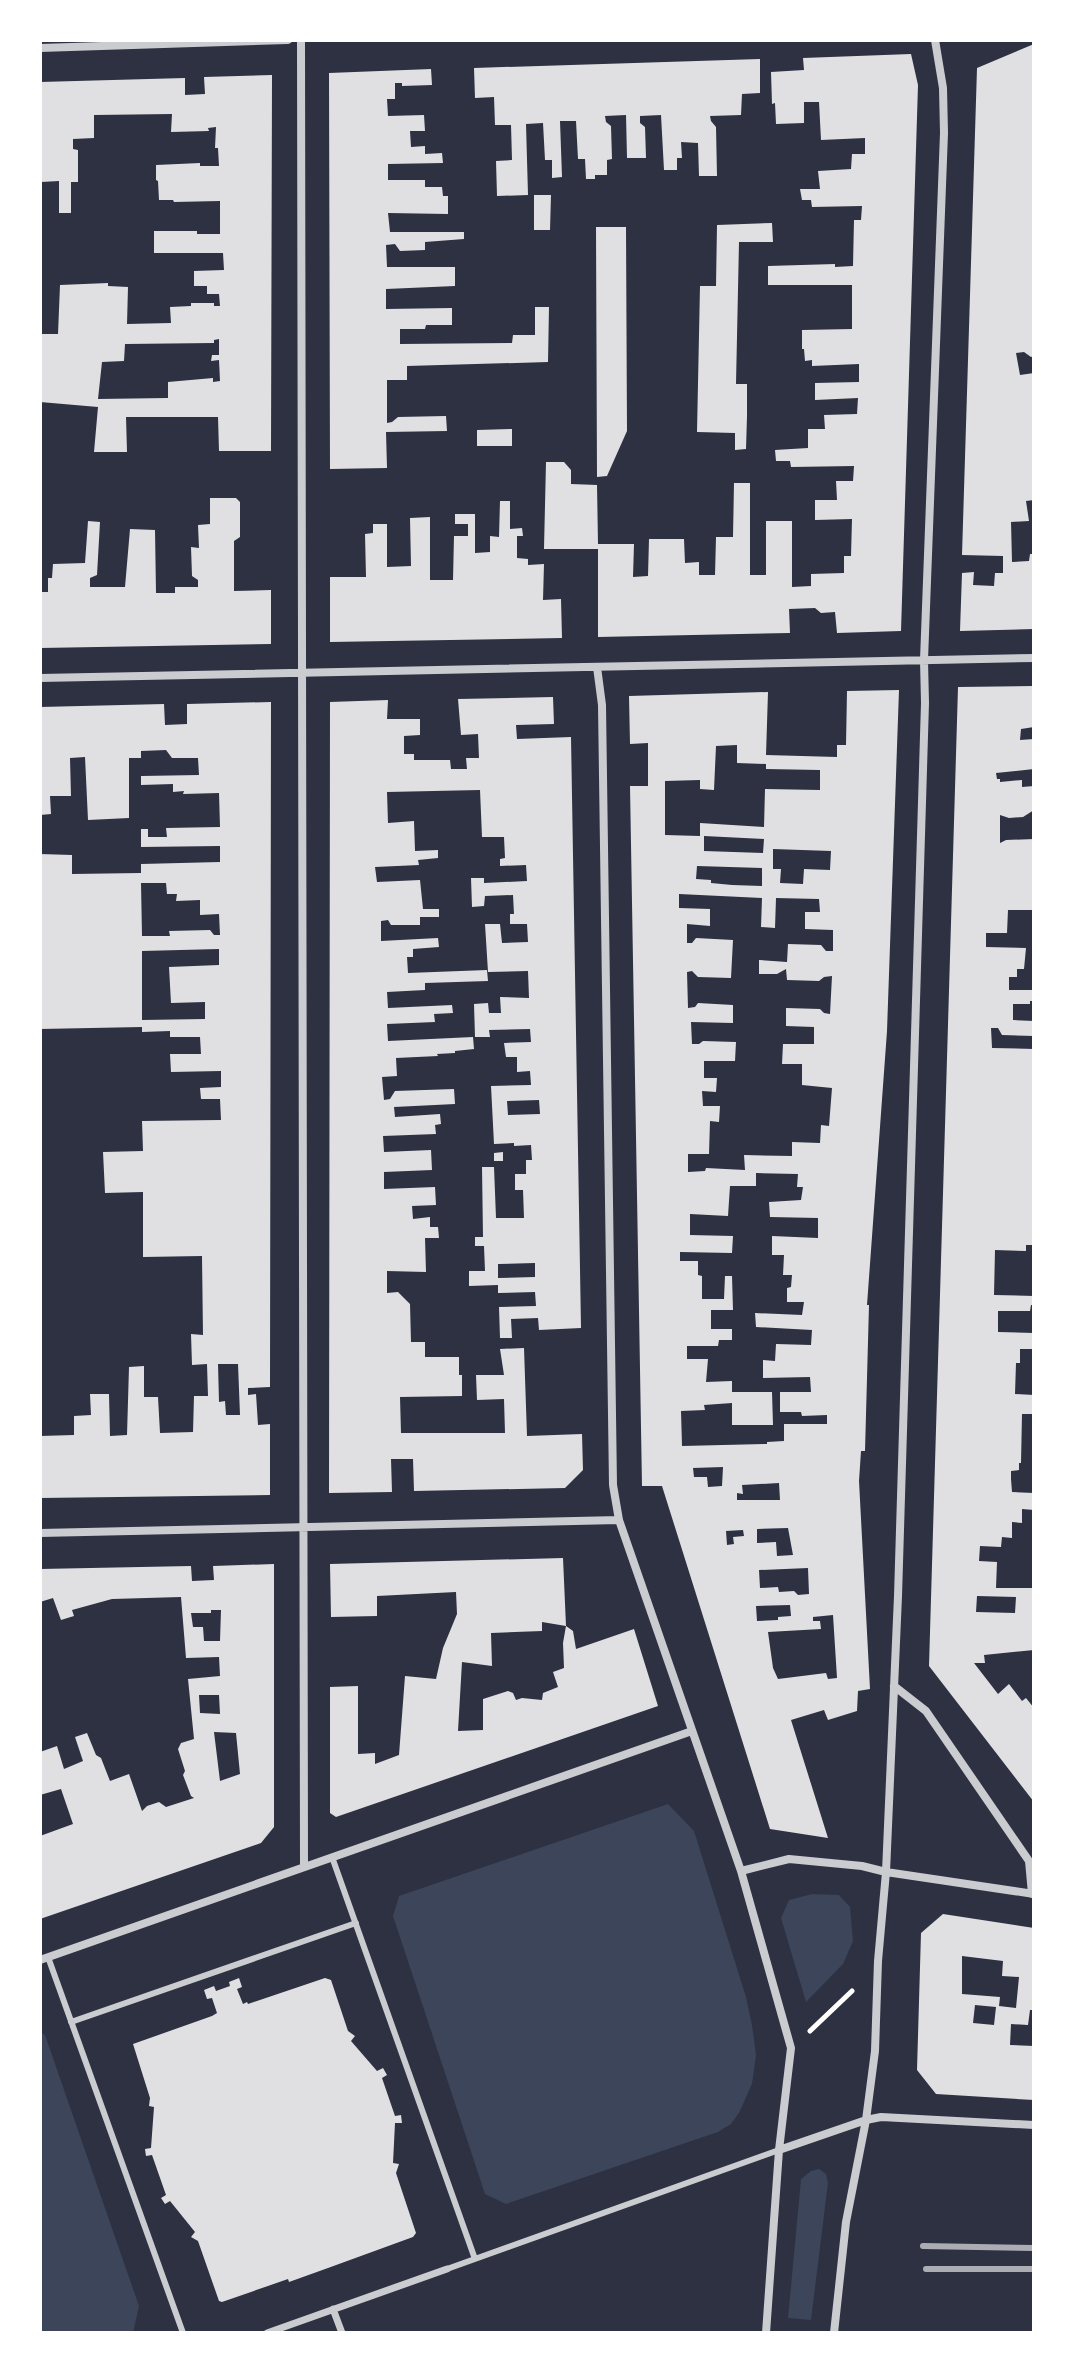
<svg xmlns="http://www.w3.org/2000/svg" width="1074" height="2373" viewBox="0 0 1074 2373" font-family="Overpass,sans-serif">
<rect width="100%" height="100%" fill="#2d3142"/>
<!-- green -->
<path fill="#3c4559" d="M668 1804 694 1831 746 1997 752 2025 756 2055 752 2084 739 2113 731 2124 718 2132 506 2204 485 2194 393 1916 399 1896Z
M812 1894 839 1895 850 1907 853 1941 843 1964 806 2002 781 1918 789 1900Z
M40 2032 45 2035 139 2306 133 2333H40Z
M819 2169 826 2174 828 2183 811 2320 788 2318 801 2179 811 2171Z"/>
<!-- building -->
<path fill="#e0e0e3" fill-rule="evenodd" d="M1034 44V356L1031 357 1024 352 1016 353 1020 375 1034 373V500L1026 501 1029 521 1011 522 1012 562 1029 561 1030 554H1034V629L960 631 962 573 974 572 973 585 994 586 995 573H1003V556L962 555 977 68Z
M911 54 918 85 901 631 837 633 835 612 821 613 815 608 789 609 790 633 598 637V549H544L546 462H564L571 470V484L597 485 598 544H634L633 577 648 576 649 539H684L685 563 699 562V575H715L716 537H733L734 483H750V575H766V521H792V587L811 586V574L844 573V556H851L852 519 815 520V500H837L836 481H853L854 466 791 467 790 461H776L775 450 808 448V429H825L824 415 857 414 858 398 815 400V383L859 382V364L812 366V360L805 361 804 349H802V330L852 329V285H768V266L835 264V267L853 266 854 220H861L862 206 812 207 811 200H802L800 189H820L818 171 851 169 852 154H865V138L821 140 819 102H804V123L776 124 775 103 772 104 771 72 804 70 803 58Z
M760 59V93L742 94 741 115 710 116 711 121 716 127 717 176H699L698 143 681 142 682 158H677V170H664L661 115 640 116V123L645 127 646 158H627L626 115 605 116 606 122 611 126 612 159 607 160V175H595V179H586L585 159H578L576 121H560L562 177 552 178V160H545L543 123 526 124 528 195 497 196 496 161 512 160 511 125H495L494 97 475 98 474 68Z
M431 69 432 85 402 86V83H395V99H387L388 116 424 115 425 131H410L411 147 425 146V154L442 153 443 163 388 164V180H425V187H442L443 196H448V214L388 213 390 232H464V239L425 242V250L400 251 395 244 386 245 387 267H455V286L386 289V309L452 308V325H426L425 329H400V344L512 343 513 335H535V307H549L548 362 407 366V380H387V423L392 422 398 417 446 416 447 431 386 432 387 468 330 469 329 73Z
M272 75 271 451H219L218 417H126L127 452H94L98 407 40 402V334H58L60 285 108 283V286L128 287 127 324 171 323 170 307 191 306V303H214V306H220L219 294H207V286H194V271L224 270 223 253H154V231H197V234H220V201L174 202 173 200H159L158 181 156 180V165L200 163V166H219L218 148H215L216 127 208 128 209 131 171 132 172 114 94 115V138L73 139V149L78 150V182H71V213H59V181L41 182 40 82 185 78V95L205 94 204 77ZM219 339V355H212L211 361 219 360 220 381 213 382V378L168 382V398L98 399 102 362 124 361 125 344 214 343V340Z
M534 195H551L550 230H534Z
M772 223 773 242H739L736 384H747V416L746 449 735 450V433L697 432 700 286H716L717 225Z
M596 227H626L627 431 607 476 597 477Z
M512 429V446H477V430Z
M210 498H236L240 502V537L234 541V591L271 590V644L40 648V592H48V578H52L53 564 85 563 88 521 100 522 97 575 90 578V587H125L130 529 155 530 156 593H175V587H198V580L192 576 191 547 199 548 198 525 210 524Z
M500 501H510V529L522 528 523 536H517V558L528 559V565L544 564 543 600 561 599 562 638 330 642V577H366L365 534 373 533V524H387V567L411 566 410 518 430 517V580H453L454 536H468V524H455V514H475V553L490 552V536L499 537Z
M1034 686V727L1021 729 1020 740 1034 739V769L996 773 997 779H1000V782L1022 780V787L1034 786V810L1023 817 1009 818 1000 815V843L1006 840 1034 839V910H1008L1007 933H986V947L1026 948 1024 969H1017V977H1009V990H1034V1001H1030V1004H1013V1020L1034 1021V1036L1002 1035 998 1028H991L992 1048 1034 1049V1245H1026V1251L995 1250 994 1295 1034 1296V1305H1031L1030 1311H998V1332L1034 1333V1349H1020V1363H1016L1015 1394 1034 1395V1414H1022L1021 1463H1019V1470L1011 1471V1479L1012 1492 1034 1493V1510L1022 1509V1523L1012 1522V1538L1002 1537 1001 1547 980 1546 979 1561 997 1562 996 1588H1034V1650L984 1655 985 1663H974L998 1694 1009 1684 1022 1701 1026 1698 1034 1708V1802L929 1666 958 687ZM977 1596 1016 1597 1015 1613 976 1612Z
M899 690 887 1031 867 1305H869L865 1451H861L859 1481 870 1689 858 1691 857 1711 828 1720 824 1710 791 1720 828 1838 770 1829 662 1486H642L630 786H648V743L630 744 629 696 768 692 766 755 837 757V745H846L847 691ZM737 745V763L766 764V769L820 770V790L765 789 764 827 700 823V836L665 835V781L700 780V789L714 790 716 746ZM704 836 764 839 763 853 704 851ZM773 849 831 851 830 870 804 869 803 884 780 883 781 869H773ZM697 866 762 868V886L732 885 711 883V880L696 879ZM679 894 762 898 761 927 775 928 776 898 819 899 820 912H805V929L833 930V951H826L821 945 788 944 787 962 759 960V974H777L786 969 787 980 819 981 824 977 832 976 830 1014 824 1013 820 1009 786 1008V1026L814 1027V1044H783L782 1064H802V1085L832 1088 829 1126 821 1125 820 1143 792 1142V1156L744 1155 745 1170 706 1168 705 1171 688 1172V1154H709L710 1121 719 1122 720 1106H703L702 1091 716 1092 717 1078H704V1061H735L736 1042 703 1041 699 1044H692L691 1022 733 1023V1005L698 1003 695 1007 688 1008 687 972 692 971 698 977 731 978 733 940 696 938 692 943H687V924L710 926V909L679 908ZM756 1173 798 1174 797 1187H803L801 1200 769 1202 770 1217 818 1218V1238L772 1236V1255H784L783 1275H792L791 1287 787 1288V1302H804L802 1315 755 1313 756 1327 812 1330 811 1345 776 1344 775 1361 763 1360V1378L810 1377 811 1392H780V1412H801L802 1416 827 1415V1424H784V1441L767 1442V1444L682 1446 681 1411 705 1410 704 1405 732 1403V1425H773L772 1392H732V1381L706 1382 708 1359H687V1346H718L719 1340H732V1329H711V1310H733L732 1276H725L724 1299H702V1276L698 1275V1261H680V1252L732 1253 733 1236 690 1235V1214L728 1216 730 1186H756ZM723 1467 722 1486 708 1487 707 1477H694L693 1468ZM779 1483 780 1500H737V1493L743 1494 742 1485ZM788 1528 793 1555 777 1556 776 1542 757 1543V1529ZM743 1530 744 1536 733 1537 734 1544 727 1545 726 1531ZM808 1568 809 1594 798 1595 794 1591 779 1592 778 1587 760 1588 759 1570ZM790 1605 791 1616 778 1617V1620L757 1621 756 1606ZM833 1615 837 1678 828 1679 826 1673 778 1679 773 1668 768 1632 821 1629 820 1621H813V1617Z
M553 697 554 724 516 725 517 739 571 737 581 1328 539 1330 538 1318 511 1319 512 1338H500L499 1307 536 1306 535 1292 498 1293V1285L469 1286V1271H485L484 1246H475V1237H483L482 1167H494L496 1218H524L523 1190H515V1174H526V1160H532L531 1145 514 1146V1143L494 1144 491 1086 531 1085 530 1071 517 1072V1057H506L504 1043 531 1042 530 1029 489 1030 490 1037H475L474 1004 488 1003 489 1013H501L500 997 529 998 528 971 488 972 485 924H500L502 943 528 942 527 924H510V914H514L513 895 485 896 484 906 472 907 471 878H484V883L527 881 526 865 500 866V859L505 858 504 837H482L480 790 387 792 388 823 414 821 415 851 438 850V858L418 860 419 865 375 867 377 882 420 880 423 909H439V917H420V925H391L388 920 381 921V941L438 938 439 947 413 949V957H407L408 973 487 970 488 981 425 983V990L387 992 388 1008 452 1005 453 1013 434 1014 435 1022 387 1024 388 1041 473 1037 474 1049 455 1051V1053L437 1054 438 1056 396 1058 397 1076 382 1077 384 1100 390 1099 395 1091 454 1089 455 1104 394 1107 395 1117 440 1114 441 1124 435 1125 436 1134 383 1136 384 1152 431 1150 432 1170 384 1172V1189L435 1187 436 1205 412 1206 413 1219 430 1217V1227H438L439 1238H425L426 1272 387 1271V1293L398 1292 410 1304 411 1342H425V1357H459V1375H462V1396L400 1397 401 1433H505L504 1399 477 1400 476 1375H504L500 1349 524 1348 527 1436 582 1434 583 1470 565 1488 414 1491 413 1459H391L392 1492 329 1493 330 702 388 700 387 719H420V735L404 736V754H414V760H450L451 769H467L466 758H479L478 734 461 735 458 699ZM539 1100 540 1114 508 1115 507 1101ZM535 1263V1277L498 1278V1264Z
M271 702 270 1387 248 1388V1395L256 1394 258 1425 270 1424V1495L40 1498V1436L74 1435V1416L91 1415 90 1394H109L110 1436 127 1435 129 1367 144 1366V1397H158L160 1433 193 1432 194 1396H208L207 1364 192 1365 191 1334 203 1335 202 1256 143 1257V1192L105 1193 103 1152 143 1151 142 1121 221 1120 220 1099H201L200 1088 221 1087V1071L171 1072 170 1054H201L200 1037H170V1031L142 1032V1027L40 1029V854L72 855V874L141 873V864L220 862V846L141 847V829H148V837H167L166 828 220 827 219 793 183 794 184 791 173 792V784L141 785V776L199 775 198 758H172L166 750 141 751V758H129V818L88 820 85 757 70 758 71 796H50L51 814 40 815V707L164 704 165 725 187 724V704ZM141 883H166L167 894H177L176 901 200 900V915L219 914 220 935H214L210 930 169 931 170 936H142ZM219 949V965L169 967 171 1003 205 1002V1019L142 1020V951ZM218 1364H238L240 1415H226L225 1401 219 1402Z
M503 1152V1161H494V1153Z
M563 1558 566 1626 542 1622V1631L491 1633 492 1666 462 1662 458 1731 483 1730V1699L508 1691 513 1693 516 1700 522 1698 542 1700 543 1693 558 1687 553 1672 564 1668 563 1643 566 1626 573 1631 576 1649 634 1629 658 1706 336 1817 330 1813V1687L358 1686V1754L375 1753V1764L399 1755 405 1676 436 1679 443 1648 457 1614 456 1592 377 1596V1616L331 1617 330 1564Z
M274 1564V1827L261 1843 40 1919V1836L73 1824 61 1789 40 1795V1752L57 1746 64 1769 83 1761 75 1737 87 1733 96 1755 101 1758 110 1781 129 1774 142 1811 147 1806 159 1802 166 1807 194 1798 191 1796 183 1775 185 1771 178 1749 181 1743 194 1739 188 1679 220 1676 219 1657 186 1658 181 1597 112 1599 72 1610 74 1616 61 1620 53 1598 40 1602V1569L191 1566 192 1581 214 1580 213 1566ZM211 1610H221L220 1641H204L203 1627H193L191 1613H211ZM199 1695H219L220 1714 200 1713ZM214 1732 236 1733 240 1774 220 1781Z
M943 1914 1034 1928 1032 2004 1034 2010H1030L1028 2025 1011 2024 1010 2045 1034 2046V2100L936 2094 917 2070 921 1933ZM962 1956 1003 1961 1002 1976 1019 1977 1016 2008 999 2006 1000 1997 962 1994ZM975 2005 996 2007 994 2025 973 2023Z
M239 1978 242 1987 237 1989 243 2004 247 2002 248 2004 325 1978 331 1980 348 2031 355 2036 351 2041 377 2071 383 2068 387 2075 382 2078 395 2116 401 2115 402 2123H395L393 2163 399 2164 396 2173 416 2233 413 2237 328 2268 289 2282 288 2279 222 2302 219 2301 198 2241 191 2237 195 2232 170 2201 165 2204 161 2198 166 2195 152 2155 146 2156 145 2149 151 2148 154 2107 149 2106 150 2098 133 2044 212 2016 217 2013 212 1998 207 1999 204 1990 214 1986 216 1991 230 1986 229 1982Z"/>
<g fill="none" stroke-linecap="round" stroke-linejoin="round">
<!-- path -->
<path stroke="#fff" stroke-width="5" d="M810 2031 852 1991"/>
<!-- service -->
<path stroke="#caccd0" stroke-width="6" d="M332 1857 475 2259
M48 1957 183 2333
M71 2022 356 1923
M447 2269 779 2150"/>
<!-- pedestrian -->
<path stroke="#caccd0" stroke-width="7" d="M333 2309 342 2333
M267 2333 447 2269"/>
<!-- minor -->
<path stroke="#caccd0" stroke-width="8" d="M301 40 304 1867
M40 48 288 40
M597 667 602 705 613 1485 619 1520 741 1871 791 2048 779 2150 766 2333
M40 678 1034 658
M40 1533 619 1520
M894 1686 926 1711 1029 1861 1032 1894
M741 1871 789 1859 862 1866 886 1872 1034 1894
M40 1960 692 1731
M779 2150 866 2120 881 2117 1034 2125
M834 2333 846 2222 866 2120 875 2051 878 1961 886 1872 898 1596 925 703 924 660 944 133 943 88 935 40"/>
<!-- rail -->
<path stroke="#abadb3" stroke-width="6" d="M923 2246 1034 2248
M926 2269H1034"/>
</g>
<!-- border -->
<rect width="1074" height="2373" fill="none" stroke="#ffffff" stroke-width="84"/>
</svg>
